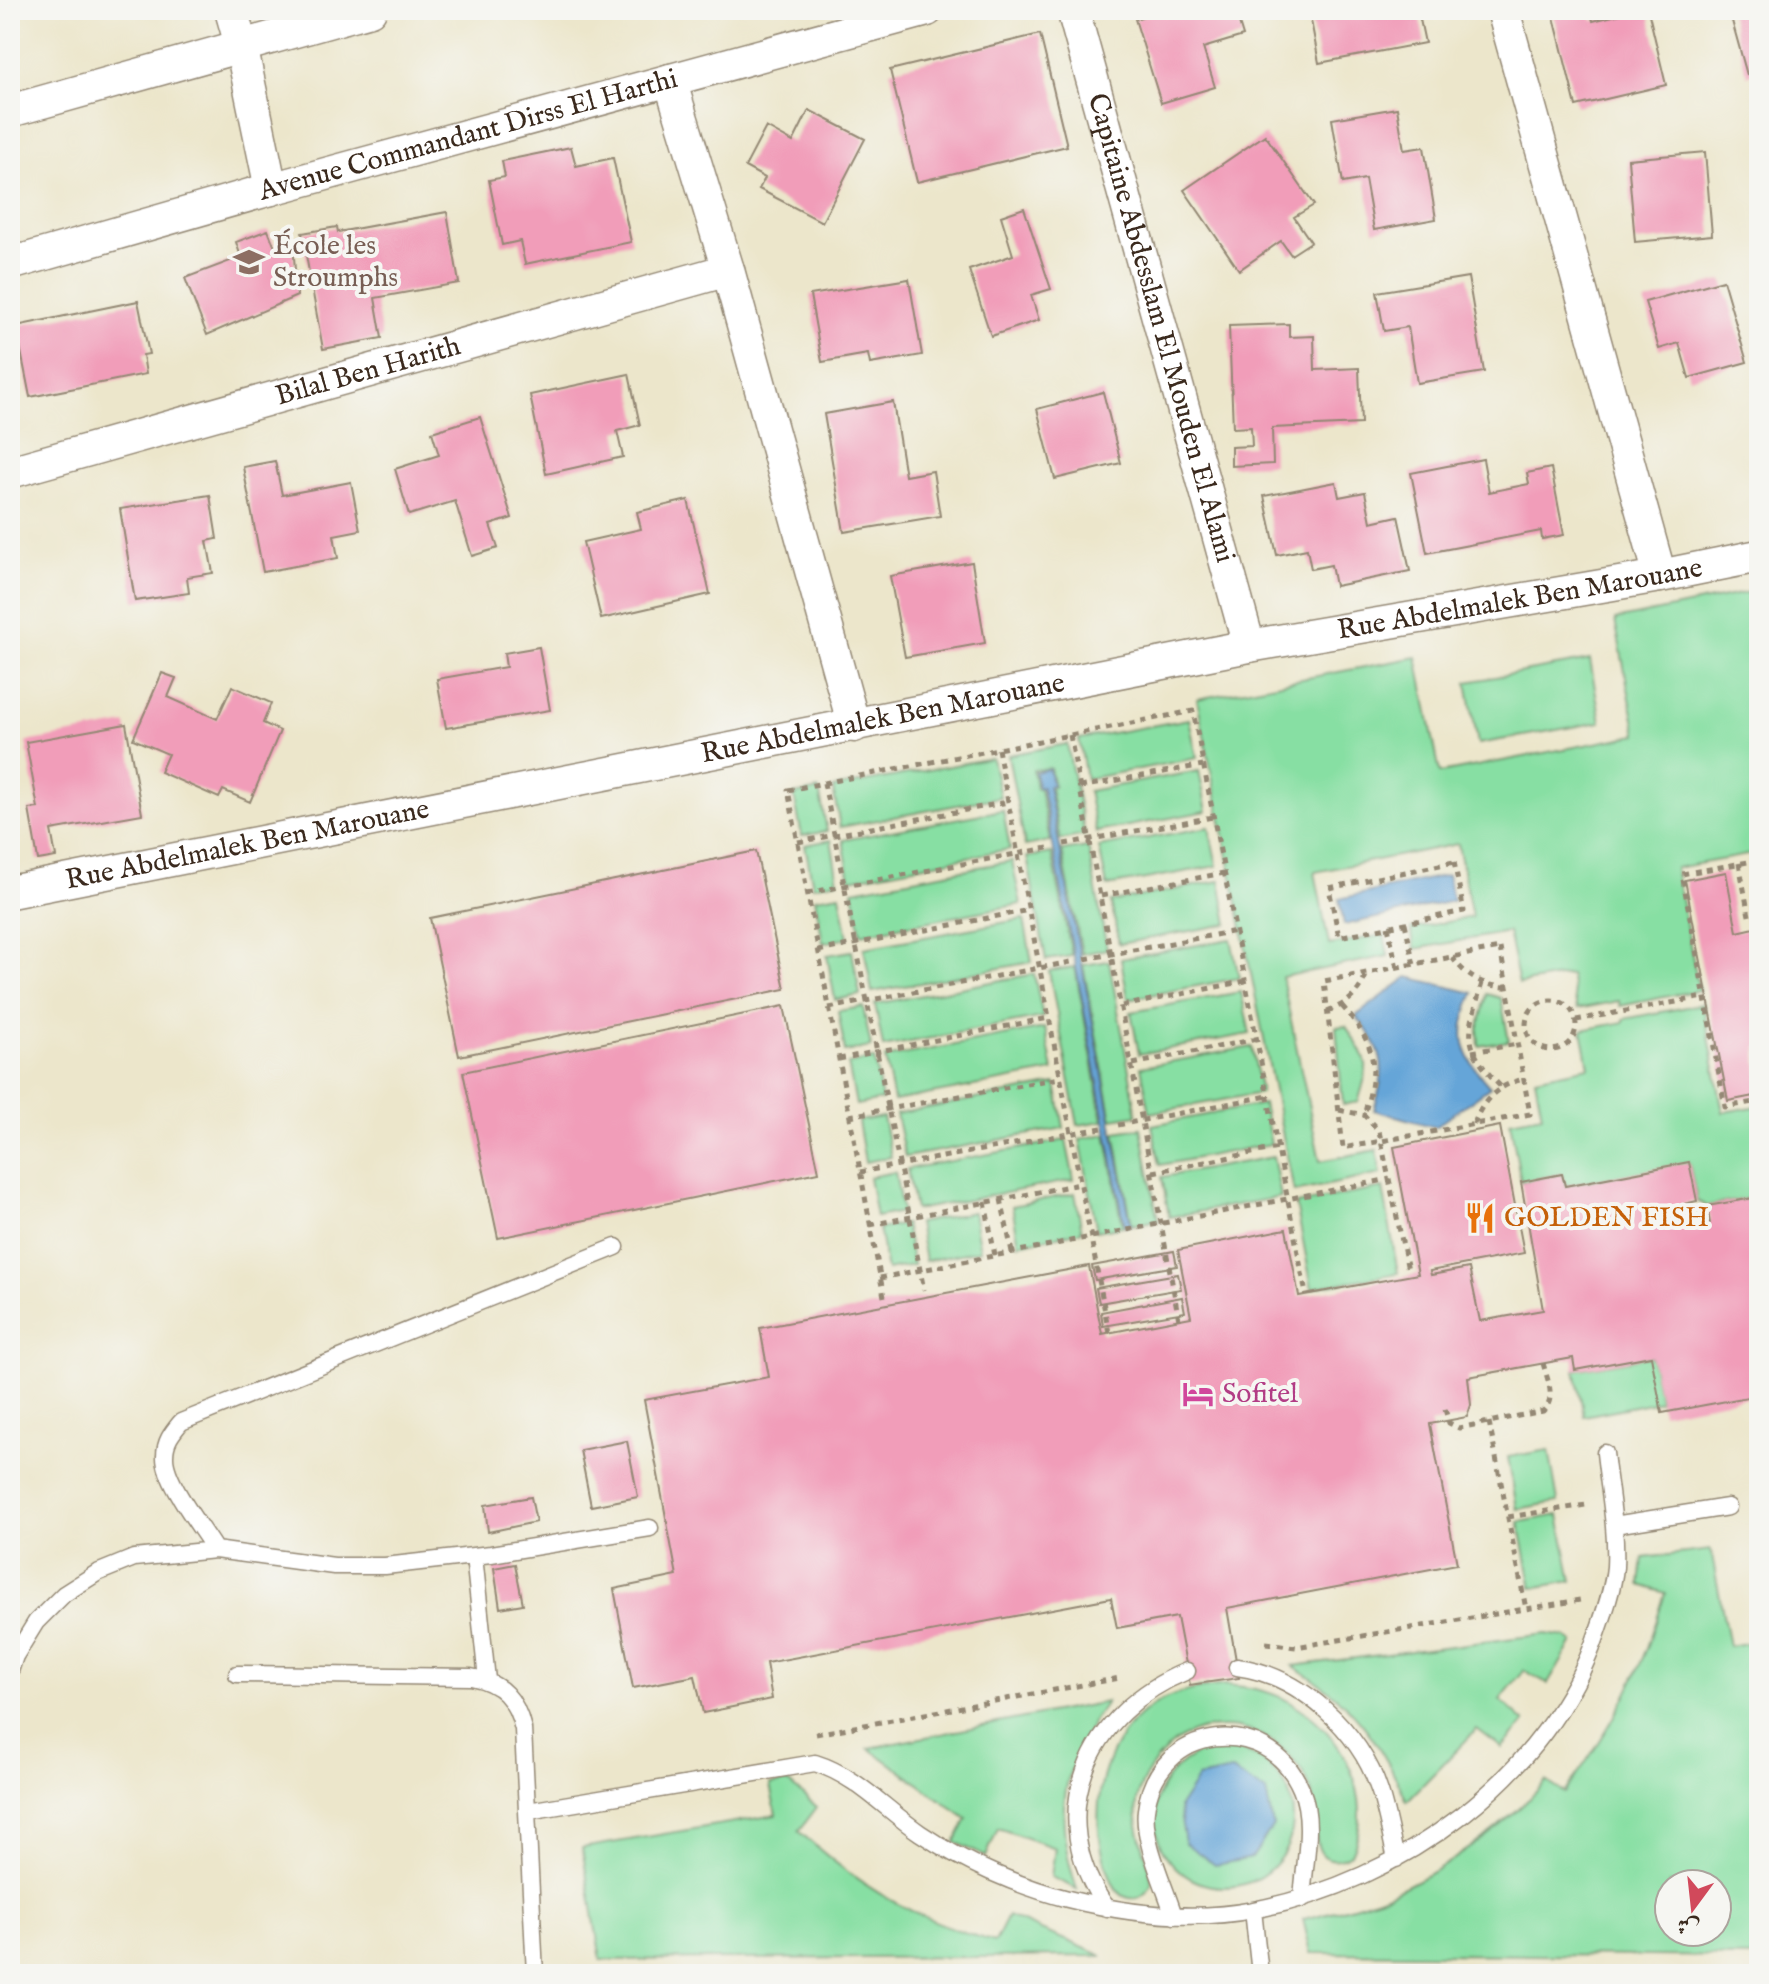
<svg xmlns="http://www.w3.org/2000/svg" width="1769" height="1984" viewBox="0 0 1769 1984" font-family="'IM FELL English',Amiri,serif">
<rect width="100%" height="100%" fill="#f6f6f2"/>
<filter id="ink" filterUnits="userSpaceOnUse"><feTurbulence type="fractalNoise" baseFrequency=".0125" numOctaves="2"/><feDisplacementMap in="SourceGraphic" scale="16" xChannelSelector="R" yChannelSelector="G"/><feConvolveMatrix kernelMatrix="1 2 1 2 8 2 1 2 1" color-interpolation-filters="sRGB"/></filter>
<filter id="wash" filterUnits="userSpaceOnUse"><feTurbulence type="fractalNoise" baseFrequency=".006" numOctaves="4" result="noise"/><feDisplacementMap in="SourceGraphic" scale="32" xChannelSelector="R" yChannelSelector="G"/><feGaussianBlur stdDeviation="1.8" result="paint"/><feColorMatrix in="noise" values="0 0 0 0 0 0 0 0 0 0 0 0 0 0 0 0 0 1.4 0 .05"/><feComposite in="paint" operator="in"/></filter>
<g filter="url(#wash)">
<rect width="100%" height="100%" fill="#ece6cb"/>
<!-- green -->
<path fill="#87dfa3" stroke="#618460" stroke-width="2" fill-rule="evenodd" d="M1759 590V853L1675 868 1699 990 1620 1006 1619 1001 1577 1009 1570 975 1519 984 1508 932 1415 949 1411 929 1472 917 1458 844 1315 872 1329 945 1384 935 1388 956 1282 977 1320 1161 1377 1150 1381 1174 1294 1192 1197 699 1417 657 1440 773 1637 735 1615 620Z
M1590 660 1601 722 1478 744 1467 682Z
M1189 719 1197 758 1086 779 1079 739Z
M1067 744 1085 835 1060 840 1050 788 1054 786 1050 768 1033 770 1036 789H1040L1050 841 1025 846 1008 755Z
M992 758 1000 797 840 827 833 788Z
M1199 771 1207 811 1096 832 1088 791Z
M819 790 827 831 802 836 794 795Z
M1003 810 1010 849 850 879 843 840Z
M1209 827 1217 866 1107 886 1099 847Z
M831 840 838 881 813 886 805 845Z
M1088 847 1107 949 1082 954 1062 851Z
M1052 853 1072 956 1046 960 1027 857Z
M1012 861 1021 904 861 934 853 890Z
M1220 881 1228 924 1119 944 1111 902Z
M840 894 848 938 823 943 815 898Z
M1024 919 1032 962 872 992 864 948Z
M1231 939 1239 978 1128 999 1121 959Z
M852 951 860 995 835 1000 827 955Z
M1109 961 1137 1115 1112 1119 1083 965Z
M1075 967 1103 1121 1078 1125 1049 971Z
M1034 974 1043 1017 883 1047 875 1004Z
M1241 992 1250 1034 1139 1054 1131 1012Z
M1487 994 1501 998 1509 1041 1479 1046 1478 1030Z
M1703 1004 1723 1112 1759 1106V1197L1707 1206 1697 1201 1689 1163 1565 1186 1562 1174 1521 1182 1510 1121 1542 1115 1535 1078 1589 1067 1582 1030 1624 1022V1019Z
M863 1007 871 1047 845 1052 838 1011Z
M1346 1026C1368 1063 1372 1059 1358 1102L1343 1105 1336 1027Z
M1045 1028 1053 1071 894 1101 885 1058Z
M1252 1047 1261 1093 1150 1113 1141 1067Z
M874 1059 882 1100 856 1105 848 1064Z
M1056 1084 1064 1128 905 1157 896 1114Z
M1263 1104 1271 1144 1160 1165 1152 1125Z
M883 1117 891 1157 865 1162 858 1121Z
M1141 1128 1158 1220 1132 1225 1115 1132Z
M1106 1134 1123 1226 1097 1231 1080 1139Z
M1066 1140 1074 1180 915 1210 907 1169Z
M1273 1157 1281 1197 1169 1217 1162 1177Z
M895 1172 902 1212 876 1217 869 1177Z
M1383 1188 1398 1273 1312 1288 1296 1204Z
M1075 1193 1082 1231 1019 1244 1012 1206Z
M973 1212 980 1250 925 1261 918 1223Z
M905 1224 913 1265 887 1270 879 1229Z
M1651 1356 1660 1401 1584 1416 1575 1370Z
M1549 1450 1558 1502 1517 1509 1508 1457Z
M1559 1515 1572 1581 1532 1588 1519 1522Z
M1711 1550 1729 1646 1759 1641V1957L1311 1953 1303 1919C1331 1912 1359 1906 1386 1895 1443 1872 1505 1827 1546 1781L1564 1793C1613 1727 1643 1672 1665 1593L1640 1585 1643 1558ZM1669 1884H1717V1932H1669Z
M1546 1634 1565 1637 1573 1642 1548 1684 1524 1670 1500 1700 1525 1722 1502 1748 1477 1729 1407 1801C1379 1739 1352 1701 1293 1666Z
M1225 1685C1248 1687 1269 1690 1290 1702 1341 1730 1378 1798 1351 1854 1342 1859 1332 1863 1323 1855 1312 1843 1317 1817 1314 1802 1305 1759 1265 1726 1222 1727 1192 1727 1168 1743 1151 1768 1120 1812 1147 1841 1152 1884 1141 1905 1121 1902 1112 1881 1087 1823 1095 1749 1149 1708 1171 1692 1199 1688 1225 1685Z
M1106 1702C1062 1765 1052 1816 1077 1889L1051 1877 1055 1848 998 1828 986 1857 955 1842 967 1819 869 1748Z
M1155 1818a69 69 0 1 1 138 0a69 69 0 1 1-138 0Z
M788 1782 817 1807 799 1831C861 1889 913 1918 995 1942L1008 1916 1103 1956 601 1960 582 1848 776 1815 770 1785Z"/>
<!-- water -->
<path fill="#65a5d8" stroke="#50687b" stroke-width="2" d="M1049 769 1052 785 1048 786 1131 1225 1125 1226 1042 787 1038 788 1035 772Z
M1447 875 1453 901 1344 925 1339 899Z
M1408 977 1474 993C1455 1033 1461 1055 1490 1087L1435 1127 1374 1110C1387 1066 1385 1052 1356 1016Z
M1232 1771 1266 1792 1273 1826 1252 1858 1215 1865 1185 1843 1179 1807 1198 1778Z"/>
<g id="blocks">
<!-- building -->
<path fill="#f19db9" d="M1163 10H1235L1243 36 1203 48 1215 87 1161 103 1135 19Z
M1309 10H1418L1425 43 1319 63Z
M1565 10H1590L1593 21 1637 10H1648L1666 85 1576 106 1553 13Z
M1729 10H1759V72L1747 75Z
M1040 34 1067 146 917 182 890 70Z
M1397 108 1404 150 1424 147 1436 219 1374 230 1365 179 1343 183 1332 119Z
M809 110 865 139 822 222 759 189 765 178 745 167 766 127 793 142Z
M1265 135 1314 205 1294 217 1311 242 1291 255 1281 241 1239 270 1184 190Z
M571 147 576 166 613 158 631 242 525 264 520 241 502 245 489 180 505 177 502 161Z
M1705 152 1712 235 1635 242 1628 159Z
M1024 208 1051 289 1031 295 1039 320 991 336 969 270 1013 255 1001 216Z
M447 212 459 283 375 298 382 338 323 349 302 233 337 227 338 232Z
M268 230 276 250 293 244 297 296 207 335 185 278 241 257 236 242Z
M1468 277 1484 372 1417 383 1408 327 1384 331 1377 292Z
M909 279 922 355 870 364 868 354 822 362 810 295Z
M1723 280 1747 362 1689 378 1679 343 1659 349 1645 302Z
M138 301 149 354 143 355 146 374 30 397 16 326Z
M1289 324V337L1314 336 1315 370 1359 368 1361 424 1272 428 1273 464 1231 466V447L1252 446 1251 427 1233 428 1229 326Z
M629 374 640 425 617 431 623 457 546 474 530 395Z
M1103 392 1121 463 1055 479 1037 409Z
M893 402 905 476 933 471 940 516 844 532 824 414Z
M480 417 512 518 490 525 498 548 472 556 455 501 409 515 395 469 439 455 432 432Z
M1483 459 1489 492 1529 484 1527 473 1551 468 1564 535 1542 539 1541 531 1427 553 1411 473Z
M275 461 282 495 351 482 360 530 334 535 338 558 263 572 243 467Z
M1336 482 1339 497 1365 492 1371 522 1398 516 1410 571 1335 586 1331 565 1311 569 1307 549 1277 555 1264 496Z
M210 495 217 539 207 541 213 573 187 577 189 593 135 601 120 509Z
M688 500 710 594 601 619 583 542 641 529 637 512Z
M972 562 985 643 905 657 890 576Z
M539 647 550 710 446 728 437 679 506 667 504 653Z
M162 673 176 678 168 697 217 719 232 686 271 703 263 723 280 731 250 802 223 790 219 798 160 772 168 754 133 739Z
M126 724 142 814 51 830 56 857 38 860 29 809 38 808 26 742Z
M756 851 785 989 459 1056 430 918Z
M1726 872 1737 932 1759 927V1046H1757L1759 1095 1728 1101 1685 880Z
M784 1006 819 1172 498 1238 463 1072Z
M1500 1126 1524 1253 1430 1271 1431 1275 1469 1268 1480 1321 1543 1310 1521 1182 1562 1174 1565 1186 1689 1162 1697 1201 1684 1204 1689 1228 1710 1223 1707 1206 1759 1197V1395L1662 1413 1651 1356 1575 1370 1573 1358 1468 1377 1471 1405 1467 1417 1430 1424 1457 1564 1227 1608 1239 1678 1190 1685 1177 1617 1117 1628 1111 1598 766 1663 772 1699 703 1713 695 1676 633 1688 614 1589 677 1576 644 1400 769 1377 760 1328 1089 1266 1102 1334 1191 1317 1178 1250 1286 1229 1299 1296 1418 1274 1394 1147Z
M1174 1251 1177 1266 1095 1280 1092 1266Z
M1178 1274 1181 1289 1099 1303 1096 1288Z
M1182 1297 1185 1312 1103 1326 1101 1312Z
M627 1441 638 1497 591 1506 580 1450Z
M531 1497 536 1522 488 1532 485 1505Z
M515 1564 523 1604 500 1608 494 1568Z"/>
</g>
</g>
<g filter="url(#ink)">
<use href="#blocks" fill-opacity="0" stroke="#948874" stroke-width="2"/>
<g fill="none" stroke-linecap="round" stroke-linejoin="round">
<defs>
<path id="lane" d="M1614 1525 1728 1507
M215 1550C201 1527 164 1481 165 1456 165 1441 172 1433 181 1422L616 1247
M474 1556 487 1680
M1237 1667C1301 1675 1361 1732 1380 1792 1387 1814 1391 1837 1396 1859
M10 1671 15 1656 36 1622 64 1594 97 1573 134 1558 215 1550 334 1566H385L491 1554 650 1528
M237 1674 471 1677C502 1683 516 1699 523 1729L535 1974
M528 1811 815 1763C857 1776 885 1809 920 1833 963 1862 1017 1886 1068 1899 1128 1914 1191 1922 1253 1910 1401 1882 1549 1777 1598 1631 1605 1611 1613 1588 1615 1567 1617 1529 1609 1490 1605 1453
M1107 1908C1041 1816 1088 1711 1187 1671
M1253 1910 1260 1974
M1174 1916C1165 1886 1142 1840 1146 1810 1156 1725 1268 1711 1301 1789 1315 1821 1304 1865 1302 1899"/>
<g id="street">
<path d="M231 10 241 45 271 189"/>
<path id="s1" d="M1073 10 1249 646"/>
<path d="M1503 10 1660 576"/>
<path d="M670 80 728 270 854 726"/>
<path d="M10 111 370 10"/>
<path id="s2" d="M10 264 271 189 927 10"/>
<path id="s3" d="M10 472 728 270"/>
<path id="s4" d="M10 892 1249 646 1660 576 1759 556"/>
</g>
</defs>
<!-- lane casing -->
<use href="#lane" stroke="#948874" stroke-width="19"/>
<!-- street casing -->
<use href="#street" stroke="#948874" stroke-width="35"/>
<!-- path -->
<path stroke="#948874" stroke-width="5" stroke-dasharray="6 6" stroke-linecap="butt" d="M1070 735 1179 1320
M998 749 1109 1333
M824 783 924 1290
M1080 787 1203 765
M798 842 1008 802
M1064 844 1213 817
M1759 860 1682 874 1725 1107 1759 1101
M1454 862 1464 911 1339 937 1329 888Z
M1739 863 1750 921
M807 893 1048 848
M1101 896 1224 873
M1405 923 1414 965
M1388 926 1397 968
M1500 948 1530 1114 1343 1148 1324 981Z
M818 951 1029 910
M1452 957C1466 977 1483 986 1507 987
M1085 959 1236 931
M1482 983C1468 1035 1460 1045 1501 1087
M1526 1025a25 25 0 1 1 50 0a25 25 0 1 1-50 0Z
M1122 1006 1246 981
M1342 1006C1377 1046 1379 1065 1364 1115
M829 1008 1071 962
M1327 1011C1348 1004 1359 994 1367 973
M1576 1020 1704 997
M1472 1052 1518 1044
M839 1059 1049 1018
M1133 1064 1257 1039
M1339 1110 1364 1115 1379 1131 1408 1270
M849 1116 1060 1078
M1474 1124C1483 1099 1498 1085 1524 1079
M1118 1125 1268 1096
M860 1172 1102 1128
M1153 1172 1278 1148
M1001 1199 1012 1252
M985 1202 995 1256
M870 1225 1080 1184
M880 1278 1390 1179
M884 1297 788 790 1193 711 1305 1289
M1445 1409 1449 1423 1459 1428 1543 1411C1557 1399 1547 1379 1543 1363
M1489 1422 1526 1609
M1508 1517 1586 1505
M1266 1643 1296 1647 1580 1600
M816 1734 1120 1678"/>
<!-- lane -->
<use href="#lane" stroke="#fff" stroke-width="16"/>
<!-- street -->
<use href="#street" stroke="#fff" stroke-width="32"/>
</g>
</g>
<!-- icons -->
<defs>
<symbol id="school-bare" viewBox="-9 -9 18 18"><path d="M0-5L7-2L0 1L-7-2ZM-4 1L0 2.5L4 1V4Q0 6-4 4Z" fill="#8d6e63" stroke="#f6f6f2" stroke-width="2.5" paint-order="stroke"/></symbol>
<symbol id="restaurant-bare" viewBox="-9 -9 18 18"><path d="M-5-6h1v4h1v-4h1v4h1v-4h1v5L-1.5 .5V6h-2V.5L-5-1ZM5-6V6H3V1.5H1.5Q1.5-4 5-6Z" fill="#e8710a" stroke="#f6f6f2" stroke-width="2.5" paint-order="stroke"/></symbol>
<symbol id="hotel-bare" viewBox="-9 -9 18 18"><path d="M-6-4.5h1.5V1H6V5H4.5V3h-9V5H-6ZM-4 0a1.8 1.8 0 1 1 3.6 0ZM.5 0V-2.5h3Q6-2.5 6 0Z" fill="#d1479c" stroke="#f6f6f2" stroke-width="2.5" paint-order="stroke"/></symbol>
</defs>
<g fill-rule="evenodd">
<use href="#school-bare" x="227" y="240" width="44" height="44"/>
<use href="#restaurant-bare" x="1458" y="1196" width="44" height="44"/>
<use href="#hotel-bare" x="1176" y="1372" width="44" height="44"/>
</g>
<g text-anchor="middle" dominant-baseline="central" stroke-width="8" stroke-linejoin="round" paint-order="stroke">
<!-- street labels -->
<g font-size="28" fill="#3b2a1e" stroke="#f6f6f2">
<text stroke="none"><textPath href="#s2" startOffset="476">Avenue Commandant Dirss El Harthi</textPath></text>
<text stroke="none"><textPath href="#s1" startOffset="330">Capitaine Abdesslam El Mouden El Alami</textPath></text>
<text stroke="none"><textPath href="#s3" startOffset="372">Bilal Ben Harith</textPath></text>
<text stroke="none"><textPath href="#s4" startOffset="1538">Rue Abdelmalek Ben Marouane</textPath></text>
<text stroke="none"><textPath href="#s4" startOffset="890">Rue Abdelmalek Ben Marouane</textPath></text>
<text stroke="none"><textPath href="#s4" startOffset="242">Rue Abdelmalek Ben Marouane</textPath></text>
</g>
<!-- education labels -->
<g font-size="28" fill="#785e54" stroke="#f6f6f2" text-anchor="start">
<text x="273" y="246">École les<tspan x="273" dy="32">Stroumphs</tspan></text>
</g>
<!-- food labels -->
<g font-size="28" fill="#c56008" stroke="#f6f6f2" text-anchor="start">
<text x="1504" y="1218">GOLDEN FISH</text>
</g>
<!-- hotel labels -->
<g font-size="28" fill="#b23c85" stroke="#f6f6f2" text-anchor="start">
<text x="1222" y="1394">Sofitel</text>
</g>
</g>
<!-- margin -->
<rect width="1769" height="1984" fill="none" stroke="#f6f6f2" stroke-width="40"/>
<!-- north arrow -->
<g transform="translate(1693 1908) rotate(195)"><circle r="38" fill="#f6f6f2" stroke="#aba49d" stroke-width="2"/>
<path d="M0-6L14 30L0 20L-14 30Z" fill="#d1495b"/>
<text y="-12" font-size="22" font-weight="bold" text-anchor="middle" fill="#3b2a1e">ش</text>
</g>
</svg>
